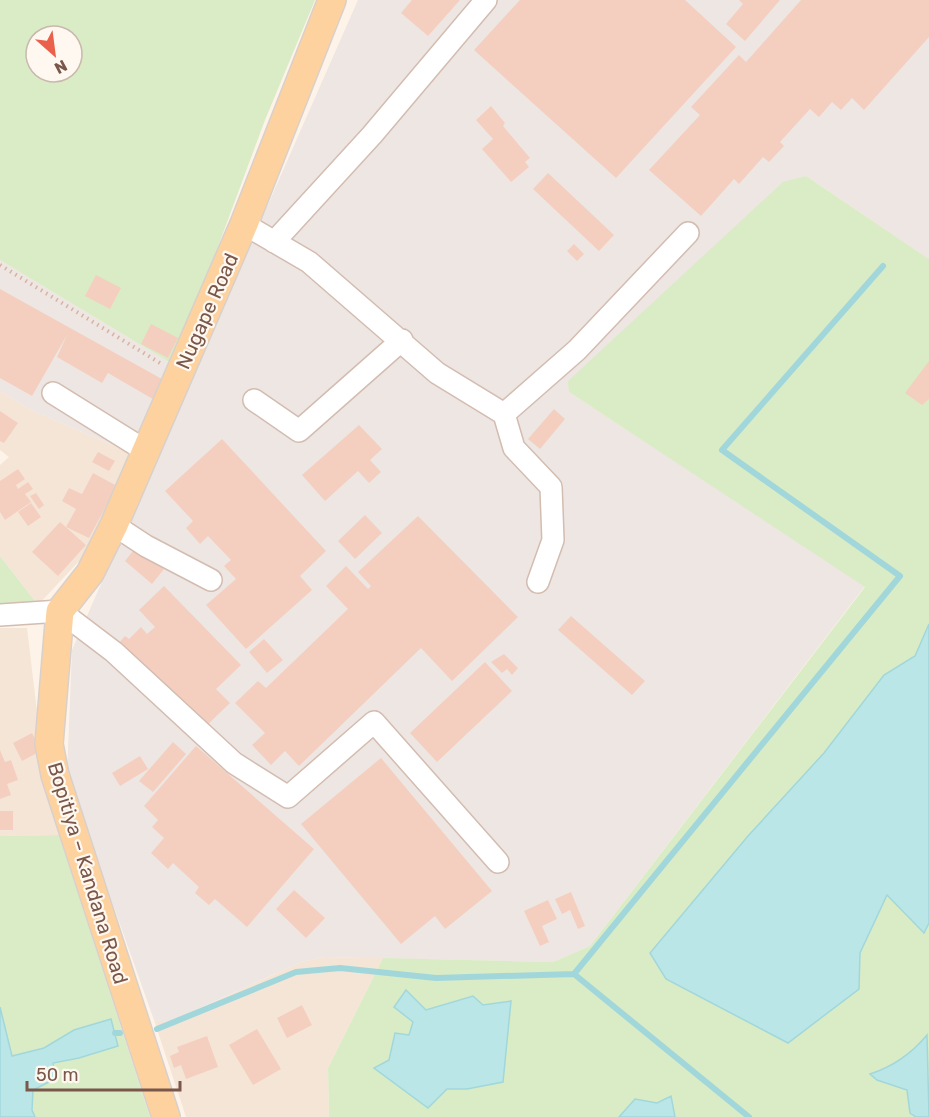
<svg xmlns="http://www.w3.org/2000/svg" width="929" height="1117" viewBox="0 0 929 1117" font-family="Rubik,sans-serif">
<rect width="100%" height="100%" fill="#fdf3e8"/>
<!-- residential -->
<path fill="#f5e5d6" d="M0 391 31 410 131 453 96 543 38 605 0 556V465L9 457 0 450Z
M0 628H27L44 770 59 835 0 836Z
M324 957 383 958 328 1068 329 1117H186L154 1020 170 1022 301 962Z"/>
<!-- industrial -->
<path fill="#eee6e2" d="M358 0H929V259L806 176 569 392 865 586 590 946 553 962 324 957 301 962 169 1022 154 1020 67 775 72 650Z
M0 260 174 365 131 453 31 410 0 391Z"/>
<!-- green -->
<path fill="#d9ecc6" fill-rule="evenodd" d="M0 0H315L265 120 174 365 0 260ZM36 36H72V72H36Z
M806 176 929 259V1117H329L328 1068 383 958 553 962 590 946 865 587 569 392 568 381 783 182Z
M0 556 38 605 0 606Z
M59 835 150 1117H0V836Z"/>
<!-- water -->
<path fill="#bbe6e8" stroke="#a1d7db" stroke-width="1.5" d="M929 624V923L924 933 887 895 860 953 859 989 788 1043 666 979 650 953 748 836 824 753 884 675 915 656Z
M406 990 426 1010 473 996 483 1005 511 1001 503 1082 467 1089H447L428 1108 374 1068 389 1060 395 1033 409 1035 413 1022 394 1007Z
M0 1007 12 1056 44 1048 74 1030 111 1019 118 1046 79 1058 53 1063 55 1079 33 1090 32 1110 35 1117H0Z
M927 1035 929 1117H916L910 1113 907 1090 877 1080 870 1074C892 1067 912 1053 927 1035Z
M671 1096 675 1117H619L635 1099 657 1103Z"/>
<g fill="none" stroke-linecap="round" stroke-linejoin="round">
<!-- stream -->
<path stroke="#a1d7db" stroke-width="6" d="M157 1029 296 972 340 968 436 978 574 974
M115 1033H120
M749 1117 574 974 900 576 722 450 883 266"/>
</g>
<!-- building -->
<path fill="#f4cfbf" d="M412 0H460L428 36 401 13Z
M520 0H685L736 47 616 178 474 50Z
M739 0H780L745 41 726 24 743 4Z
M801 0H929V37L864 110 852 98 841 110 832 102 819 117 810 109 780 142 784 146 769 162 763 157 739 184 734 179 701 216 649 170 700 115 691 107 739 55 746 62Z
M491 106 505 123 503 126 530 158 525 162 529 167 511 182 482 149 493 139 476 120Z
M548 173 614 235 599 251 533 189Z
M574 244 584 254 577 261 567 251Z
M96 275 121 288 110 309 85 296Z
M0 289 169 383 158 402 108 373 102 383 57 357 67 335 32 396 0 378Z
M151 324 178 338 168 358 141 344Z
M929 361V399L922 405 905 393Z
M554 409 565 419 540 449 528 439Z
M0 411 18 423 4 443 0 441Z
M359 425 382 449 370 460 381 472 369 483 358 471 325 501 302 475Z
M222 439 326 551 300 576 312 590 246 649 206 605 236 579 224 566 231 560 208 536 200 544 186 528 193 521 165 491Z
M98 452 115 461 109 471 92 462Z
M18 469 25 479 16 485 18 489 28 482 33 489 25 494 31 502 5 520 0 512V481Z
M93 473 117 486 89 538 66 527 76 509 62 501 69 488 82 494Z
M36 493 44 505 39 509 30 496Z
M31 503 41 517 28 526 18 512Z
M365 515 382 533 355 559 338 541Z
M418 516 518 617 452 681 421 648 299 766 285 751 271 765 252 745 265 733 235 703 258 681 266 688 348 609 326 586 346 566 368 589 371 586 358 572Z
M60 522 86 545 58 576 32 552Z
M137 546 164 569 152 584 125 561Z
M164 586 241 665 216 689 230 703 202 730 118 644 125 636 129 639 141 627 147 634 155 627 139 610Z
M571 616 645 681 632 695 558 630Z
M264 639 283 660 267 673 249 652Z
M504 654 518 668 512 675 507 669 502 673 491 662Z
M485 662 512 691 437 762 410 733Z
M32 733 41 751 22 761 13 743Z
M173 742 186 754 153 792 139 781Z
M196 746 314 849 247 927 215 899 209 905 195 893 199 887 173 863 168 869 151 853 164 838 152 827 158 820 144 806Z
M0 750 5 762 11 760 18 780 7 784 11 795 0 799Z
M140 756 148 769 120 786 112 773Z
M381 758 492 891 445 929 435 916 401 944 301 824Z
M0 811H13V830H0Z
M294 890 325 918 306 938 276 909Z
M571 892 585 926 578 929 570 910 562 914 555 899Z
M548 900 557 919 542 926 549 942 540 946 524 911Z
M302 1005 312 1025 287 1038 277 1018Z
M257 1029 281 1069 253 1085 229 1045Z
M207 1036 218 1067 186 1079 181 1065 174 1068 170 1056 179 1052 177 1047Z"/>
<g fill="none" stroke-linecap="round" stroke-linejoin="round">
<defs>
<path id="minor" d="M244 224 309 262 437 373 504 414 577 350 688 233
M274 242 372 135 486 0
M53 393 146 451
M254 400 299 431 402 340
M504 414 514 448 551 487 553 540 538 582
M114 525 146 546 211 580
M0 615 60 611 114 652 234 763 288 797 374 722 498 862"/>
<path id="major" d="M166 1117 55 775 49 744 60 611 90 573 114 525 244 224 332 0"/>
</defs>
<!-- minor casing -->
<use href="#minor" stroke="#d3bcb0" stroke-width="24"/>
<!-- major casing -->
<use href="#major" stroke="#d9d0cc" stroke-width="30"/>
<!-- path -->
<path stroke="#d9b2a1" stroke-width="4" stroke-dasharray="1.5 4.5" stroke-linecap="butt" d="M0 265 160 363"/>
<!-- minor -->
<use href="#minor" stroke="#fff" stroke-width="21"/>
<!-- major -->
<use href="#major" stroke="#fdd29f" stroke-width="27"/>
</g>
<g text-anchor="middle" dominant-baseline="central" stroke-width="4.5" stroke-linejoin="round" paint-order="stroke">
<!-- street labels -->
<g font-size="20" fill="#79574a" stroke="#fff8f0">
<text transform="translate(207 311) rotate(-66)">Nugape Road</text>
<text transform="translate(88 873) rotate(73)">Bopitiya – Kandana Road</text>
</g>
</g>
<!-- north arrow -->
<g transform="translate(54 54) rotate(152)"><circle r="28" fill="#fff8f0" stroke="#c9b8ae" stroke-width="1.5"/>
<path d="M0-4.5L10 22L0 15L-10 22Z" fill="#eb604a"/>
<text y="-9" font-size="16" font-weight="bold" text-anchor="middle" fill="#79574a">N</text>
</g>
<!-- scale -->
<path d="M27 1081v9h153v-9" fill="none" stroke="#79574a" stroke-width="3"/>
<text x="36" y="1081" font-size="18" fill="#79574a" stroke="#fff8f0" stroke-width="4.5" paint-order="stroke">50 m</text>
</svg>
